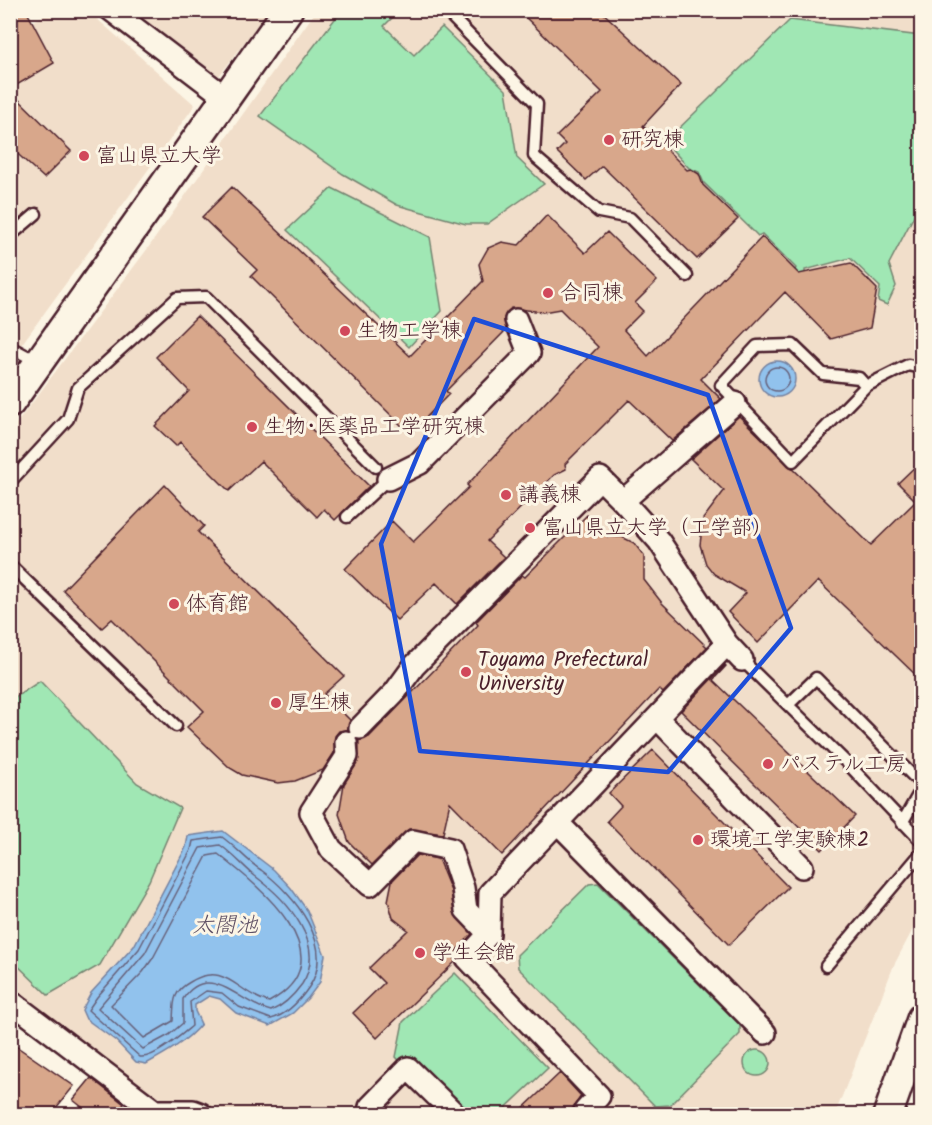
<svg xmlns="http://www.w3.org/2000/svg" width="932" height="1125" viewBox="0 0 932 1125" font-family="Kalam,'Klee One',sans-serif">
<rect width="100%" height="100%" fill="#fcf5e5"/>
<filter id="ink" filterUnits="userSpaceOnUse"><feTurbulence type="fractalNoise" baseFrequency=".0167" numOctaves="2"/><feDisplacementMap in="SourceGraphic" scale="12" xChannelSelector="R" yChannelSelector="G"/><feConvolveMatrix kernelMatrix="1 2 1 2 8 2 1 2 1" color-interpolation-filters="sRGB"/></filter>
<g filter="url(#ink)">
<!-- built -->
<path fill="#f1deca" d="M52 11H88L195 105 11 359V34Z
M132 11H268L219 76Z
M316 11H921V914L894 965 835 1114H217L155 1096 11 990V431L148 248Z"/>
<!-- green -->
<path fill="#a0e7b4" stroke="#758370" stroke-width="1.5" d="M341 11H399L384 26 414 55 442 27 506 90 517 158 544 184 487 224H466L397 205 343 174 260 116Z
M790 20 921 36V202L889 264 896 286 887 305 878 301 880 287 850 258 805 270V276L793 273 796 268 762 234 758 236 754 232 704 183 699 172 689 168 665 142Z
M332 188 430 237 442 311 409 347 287 230Z
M40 681 137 783 180 808 149 881 100 965 48 995 10 958 11 700Z
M598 883 740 1025V1034L670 1105 655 1106 518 968 517 955 589 884Z
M455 973 548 1068 499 1114H450L396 1057 403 1022Z
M744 1063a13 13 0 1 1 26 0a13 13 0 1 1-26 0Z"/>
<!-- water -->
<path fill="#91c2ed" stroke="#75819f" stroke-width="1.5" d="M759 379a18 18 0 1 1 36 0a18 18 0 1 1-36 0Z
M223 831 274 870 291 888 307 910 325 955 320 982 308 998 293 1013 270 1026 236 1013 220 999 209 996 195 1005V1011L201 1024C186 1042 166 1053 146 1064L136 1062 116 1041 86 1019 82 1010 91 993 134 946 186 847 188 836Z"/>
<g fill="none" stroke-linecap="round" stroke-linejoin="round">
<!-- shore -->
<path stroke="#666079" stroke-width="1.5" d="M765 379a12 12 0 1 1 24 0a12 12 0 1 1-24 0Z
M222 837C236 847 247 861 261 870 294 894 337 946 309 987 300 1000 287 1015 271 1019L239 1007 222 993 206 991 190 1002 192 1026C181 1035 154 1059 140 1057L88 1010 97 997 139 949 191 850 193 841Z
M220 845C233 854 243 866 255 876 286 899 328 944 302 984 294 995 283 1006 271 1011 240 1004 209 960 183 999V1023L169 1035 143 1049 98 1008 145 953 200 848Z
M218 854C259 886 349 958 269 1002 237 994 226 960 190 982 172 992 174 1003 173 1021L144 1038 111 1005 143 972 153 958 207 856Z"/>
</g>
<!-- building -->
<path fill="#d8a78b" stroke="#4a1f2b" stroke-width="1.5" d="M10 10H26L54 63 10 89Z
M518 10H600L681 85 643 126 687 170 691 169 699 174 703 185 738 219 697 259 602 166 586 180 557 152 565 144 557 136 602 92Z
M10 91 71 151 44 178 10 147Z
M232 187 410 356 483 281 479 264 488 248 502 242 519 245 547 215 585 253 607 232 657 281 635 303 643 311 624 330 648 356 762 237 799 274 851 263 877 289 870 328 831 339 785 292 701 379 721 399 672 441 629 400 565 464 566 469 554 475 487 541 504 557 457 604 436 583 397 620 345 569 392 521 413 542 469 487 467 485 598 347 560 309 543 312 511 308 504 318 506 330 446 391 449 394 410 434 251 276 257 270 202 217Z
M197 316 369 486 335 520 324 509 317 517 261 461 229 491 180 442 176 446 155 426 189 391 156 357Z
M739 416 871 545 916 501 898 483 921 461V680L818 581 758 643 728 612 746 593 714 574 706 564 700 545 703 519 724 491 691 459Z
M165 485 204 526 198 532 344 676 324 694 350 720 348 730 339 731 335 736 334 753 323 770 295 781 278 783 242 775 230 768 187 727 204 711 112 619 102 628 63 590Z
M587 515 608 537H622L634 543 644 556V580L662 603 707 647 663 693 659 689 502 855 450 802 443 834 409 829 372 865 349 842 339 814 344 784 358 762 359 740 369 737 478 625 476 622 522 575 525 577Z
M725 665 726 666 713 680 855 816 822 850 681 711Z
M653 750 788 887 729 945 607 821 621 806 609 793Z
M417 855 438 859 451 891 454 912 472 934 457 950 455 962 377 1038 353 1013 384 983 369 968 408 930 393 918 388 901 392 881Z
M10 1042 74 1086 51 1114H10Z
M560 1073 581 1096 573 1108V1114H517Z
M91 1078 124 1104 116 1114H91L73 1100Z"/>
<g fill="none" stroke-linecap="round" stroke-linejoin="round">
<defs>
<path id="lane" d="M445 10 537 104 534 156 599 212 630 218 687 276
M10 236 36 214
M10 347 38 362
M866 386 859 378 823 374 793 345 757 346 721 385 793 461 866 386 908 365 922 368
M10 482 68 419 78 388 177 298 206 297 376 467
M347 517 388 479 385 476
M10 565 176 726
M742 660 849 765 922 842
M788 705 816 678 922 785
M902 823 922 788
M826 966 922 852"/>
<path id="street" d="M111 10 225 97
M388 479 420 463 529 353 516 320
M623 501 659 541 727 644 742 660
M658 719 802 867
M360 728 395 692 414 666 600 478 623 501 735 403
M346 742 347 756 311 812 331 849 370 885 413 841 450 849 463 888 466 910 489 934 467 958 599 1096 585 1111
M557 822 765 1033
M489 934 490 893 727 644
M10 1001 159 1114
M370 1107 408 1068 455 1114
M151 1111H193L201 1114"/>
<path id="secondary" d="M10 403 288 10
M888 1114 922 1018"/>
</defs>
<!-- lane casing -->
<use href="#lane" stroke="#4a1f2b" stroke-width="15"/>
<!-- street casing -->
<use href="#street" stroke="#4a1f2b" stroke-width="26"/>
<!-- secondary casing -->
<use href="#secondary" stroke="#4a1f2b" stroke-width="33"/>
<!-- lane -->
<use href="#lane" stroke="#fcf5e5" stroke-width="10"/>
<!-- street -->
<use href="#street" stroke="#fcf5e5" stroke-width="21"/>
<!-- secondary -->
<use href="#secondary" stroke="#fcf5e5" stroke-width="28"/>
</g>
</g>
<!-- marked area -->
<path fill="none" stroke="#1d4ed8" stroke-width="4.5" stroke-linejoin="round" d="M474 319 708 395 791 628 668 772 420 751 381 544Z"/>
<!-- markers -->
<g fill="#d1495b" stroke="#fcf5e5" stroke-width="2">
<circle cx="609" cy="140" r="6"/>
<circle cx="84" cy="156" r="6"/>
<circle cx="548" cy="293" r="6"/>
<circle cx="345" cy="331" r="6"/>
<circle cx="252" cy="427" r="6"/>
<circle cx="506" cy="495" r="6"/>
<circle cx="530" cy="528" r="6"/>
<circle cx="174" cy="604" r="6"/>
<circle cx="466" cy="672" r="6"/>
<circle cx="276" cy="703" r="6"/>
<circle cx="768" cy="764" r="6"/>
<circle cx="698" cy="840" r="6"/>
<circle cx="420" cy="953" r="6"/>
</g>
<g text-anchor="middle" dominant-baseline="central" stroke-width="6" stroke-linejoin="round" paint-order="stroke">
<!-- poi labels -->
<g font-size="21" fill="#4a1f2b" stroke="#fcf5e5" text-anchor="start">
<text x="621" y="140">研究棟</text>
<text x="96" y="156">富山県立大学</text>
<text x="560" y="293">合同棟</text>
<text x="357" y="331">生物工学棟</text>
<text x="264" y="427">生物･医薬品工学研究棟</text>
<text x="518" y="495">講義棟</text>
<text x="542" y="528">富山県立大学（工学部）</text>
<text x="186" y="604">体育館</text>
<text x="478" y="660">Toyama Prefectural<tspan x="478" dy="24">University</tspan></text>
<text x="288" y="703">厚生棟</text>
<text x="780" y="764">パステル工房</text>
<text x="710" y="840">環境工学実験棟2</text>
<text x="432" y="953">学生会館</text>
</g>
<!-- water labels -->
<g font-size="22" font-style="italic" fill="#5f5065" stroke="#fcf5e5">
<text x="225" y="926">太閤池</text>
</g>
</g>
<!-- margin -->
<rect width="932" height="1125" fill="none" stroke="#fcf5e5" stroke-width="36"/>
<rect x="18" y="18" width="896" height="1089" fill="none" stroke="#4a1f2b" stroke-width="2" filter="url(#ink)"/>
</svg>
